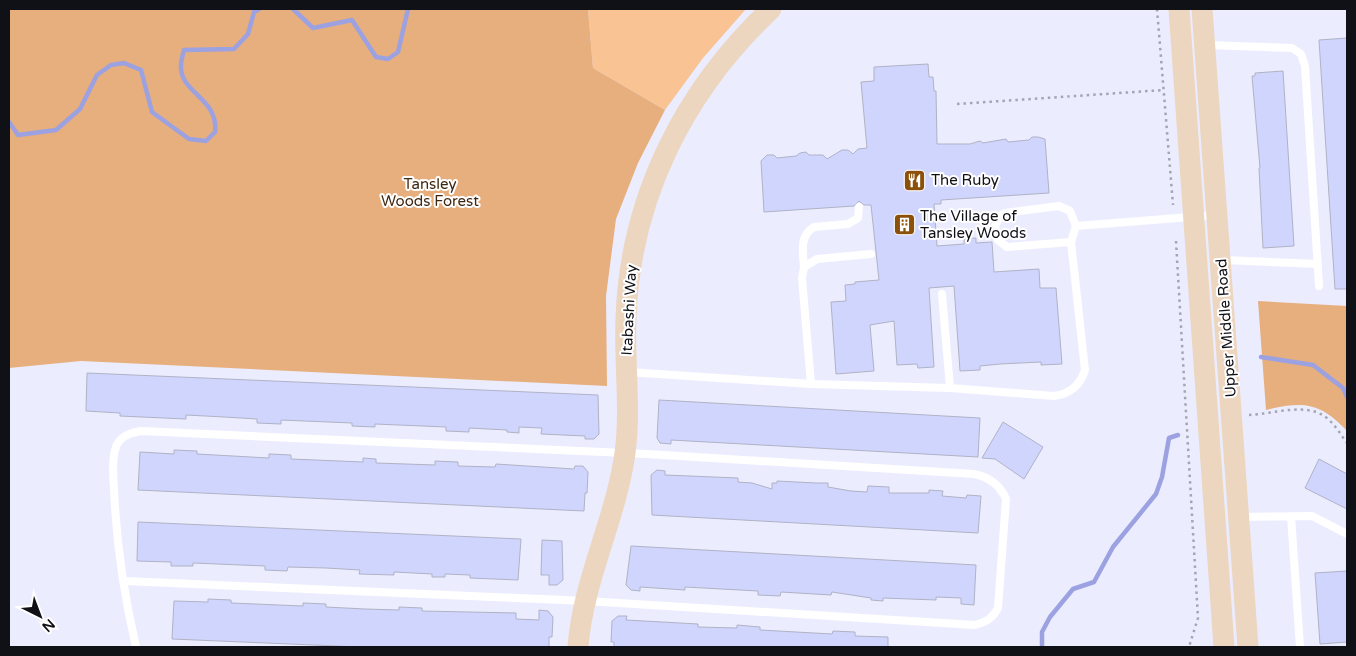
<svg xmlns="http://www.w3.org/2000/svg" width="1356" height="656" viewBox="0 0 1356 656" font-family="'Varela Round',sans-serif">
<rect width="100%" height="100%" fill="#ebedfe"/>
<!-- green -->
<path fill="#f9c394" d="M588 9H746L703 58 665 110 593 68Z"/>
<!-- forest -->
<path fill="#e7af7d" d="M9 9H588L593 68 665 110 638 163 616 219 606 296 607 386 81 361 9 368Z
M1258 301 1347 306V431C1320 402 1303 401 1266 410Z"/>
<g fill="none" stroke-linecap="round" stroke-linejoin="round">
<!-- stream -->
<path stroke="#9ca1e1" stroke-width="4.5" d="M293 9 313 28 352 20 376 57 388 59 398 52 408 9
M9 122 18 135 56 130 80 109 97 75 111 65 124 63 141 70 152 112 189 139 206 141 215 132C219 98 179 93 181 65 181 60 183 55 184 50L234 49 248 34 254 12 259 9
M1261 357 1313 365 1343 388 1347 397
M1042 647V632L1050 617 1073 589 1094 582 1113 547 1156 494 1162 477 1169 438 1178 435"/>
</g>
<!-- building -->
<path fill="#d0d5fd" stroke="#b0b2c6" d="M1347 38V289H1335L1319 40Z
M928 64 929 77H933L934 91H936L937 144H970L980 141 983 143 1006 139 1008 142 1029 140 1032 137H1038L1045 139 1049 193 941 200V204H934L937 246 964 244V239L976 238V243L992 242 994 272 1039 269 1040 288H1056L1062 364 1041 365V362L1000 364 980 366V370L960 371 954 286 929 288 934 367 918 368 917 364 897 365 894 321 870 325 874 371 836 374 831 302 846 301 845 285 855 284V282L879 280 871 205H864L859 201 854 206 764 212 761 161 767 155H774L777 158 796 156 800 153 806 152 809 155H823L827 159 842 150H848L853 154 858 149 867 148 861 82 874 81V67Z
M1283 71 1294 246 1263 248 1259 168H1260L1252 76H1255V73Z
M87 373 598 395 599 434 594 439H585V436L541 434 542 428 519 427V433L507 432V430L469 428V432L446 431V427L375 424V427L352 426V423L281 420V424L257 423V419L224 417 186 415V419L120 416V413L86 411Z
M659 400 980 418 978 457 671 440V444L660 443 657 438Z
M1003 422 1043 447 1024 479 995 459 982 458Z
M174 450 197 451V454L269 458V454L291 455V459L363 462V458L376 459V463L435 465V461L458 462V466L495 467 496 464 574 469 575 466H583L588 472 587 493H585L584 511 138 490 140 452 174 454Z
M1319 459 1347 474V509L1305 488Z
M657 470 665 471V475L738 478V482L752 483 772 489V483H777V481L816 483H828V487L851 491 867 492 868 486 889 487V493H929V490L943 491 942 496 966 498 967 495 981 496 978 533 652 515 651 475Z
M138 522 521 539 518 580 470 578V575L445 574V577H432V574L394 572V575L359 574 360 570 326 568 288 567 287 571 265 570V566L193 563V566H171V562L137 561Z
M542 540 562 541 563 580 557 585H549V575H541Z
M631 546 976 565 974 605 961 604V598L936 597V600L883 598V601L871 600V598L832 592 831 595 781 592 780 596 758 595V591L685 587V590L640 587V591L631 590 626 585Z
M1347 571V642L1320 644 1315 573Z
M208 599 231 600V603L303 606V603L326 604V607L365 609 399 610V607L422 608V611L516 613V619L539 620V610L548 611 553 617 552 637H549V647H360L172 639 174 601 208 602Z
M618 616H627L626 620 698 624V627L737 628V625L760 627V630L832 634 833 631 855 632V636L888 637V647H614V642H611L612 621Z"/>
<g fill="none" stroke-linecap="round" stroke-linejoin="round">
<!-- path -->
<path stroke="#a3a5b3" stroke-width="2.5" stroke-dasharray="2.5 4" stroke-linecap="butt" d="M1157 9 1173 205
M957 104 1164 90
M1176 241 1198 618 1189 647
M1249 415C1274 414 1308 401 1328 419 1336 426 1341 435 1347 443"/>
<!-- lane -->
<path stroke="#fff" stroke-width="8" d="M1206 45 1292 48 1301 54 1305 66 1319 286
M1071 242 1007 247 998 240 995 226 1000 216 1005 213 1059 206 1070 211 1076 226 1216 215
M871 254 817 259 804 267 802 278 811 384 950 388
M1223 260 1318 264
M804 267C803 252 799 236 814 227L848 224 858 218 859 207
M942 294 950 388 1054 396C1070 394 1080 386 1085 370L1071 242 1076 226
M628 372 811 384
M1291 516 1300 647
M1241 517 1312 516 1347 534
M124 581 586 601 975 625C986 622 992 619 998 608L1006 499C1000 485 989 477 974 474L647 454 141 431C129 433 118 437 115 450 112 461 113 476 114 488 116 541 124 595 136 647"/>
<!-- secondary -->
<path stroke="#ecd6c0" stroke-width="21" d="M1179 9 1224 647
M1202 9 1248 647
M578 647C583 580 616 519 625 453 631 408 624 363 626 318 630 198 684 91 771 9"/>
</g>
<!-- icons -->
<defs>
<symbol id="restaurant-square" viewBox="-11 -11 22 22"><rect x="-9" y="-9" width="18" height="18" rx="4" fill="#8b500a" stroke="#fff"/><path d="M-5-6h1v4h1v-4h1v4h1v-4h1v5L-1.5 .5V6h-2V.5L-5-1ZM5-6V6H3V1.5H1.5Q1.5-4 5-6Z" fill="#fff"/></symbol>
<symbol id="building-square" viewBox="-11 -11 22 22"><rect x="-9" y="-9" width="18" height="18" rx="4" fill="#8b500a" stroke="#fff"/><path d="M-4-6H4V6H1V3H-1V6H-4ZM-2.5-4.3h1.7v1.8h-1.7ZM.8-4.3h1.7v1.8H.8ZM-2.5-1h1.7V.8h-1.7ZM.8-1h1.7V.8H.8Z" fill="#fff"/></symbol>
</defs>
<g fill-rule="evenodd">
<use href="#restaurant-square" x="902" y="168" width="25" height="25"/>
<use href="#building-square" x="892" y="212" width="25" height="25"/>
</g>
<g text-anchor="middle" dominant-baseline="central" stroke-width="4" stroke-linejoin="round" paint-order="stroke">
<!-- poi labels -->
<g font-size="15" fill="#101017" stroke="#fff" text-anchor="start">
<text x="931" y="180">The Ruby</text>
<text x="920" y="216">The Village of<tspan x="920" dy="17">Tansley Woods</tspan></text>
</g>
<!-- park labels -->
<g font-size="15" fill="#3f2812" stroke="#fff">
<text x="430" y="184">Tansley<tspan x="430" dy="17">Woods Forest</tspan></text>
</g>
<!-- street labels -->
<g font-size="15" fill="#101017" stroke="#fff">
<text transform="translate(629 310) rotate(-87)">Itabashi Way</text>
<text transform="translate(1226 328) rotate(-94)">Upper Middle Road</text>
</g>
</g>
<!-- border -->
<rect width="1356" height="656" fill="none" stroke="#101017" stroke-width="20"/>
<!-- north arrow -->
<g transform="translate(40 616) rotate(138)" stroke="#ffffff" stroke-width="4" paint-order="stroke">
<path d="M0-4L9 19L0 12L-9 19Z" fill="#101017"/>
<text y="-8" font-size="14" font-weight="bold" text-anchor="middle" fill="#101017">N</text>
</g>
</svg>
